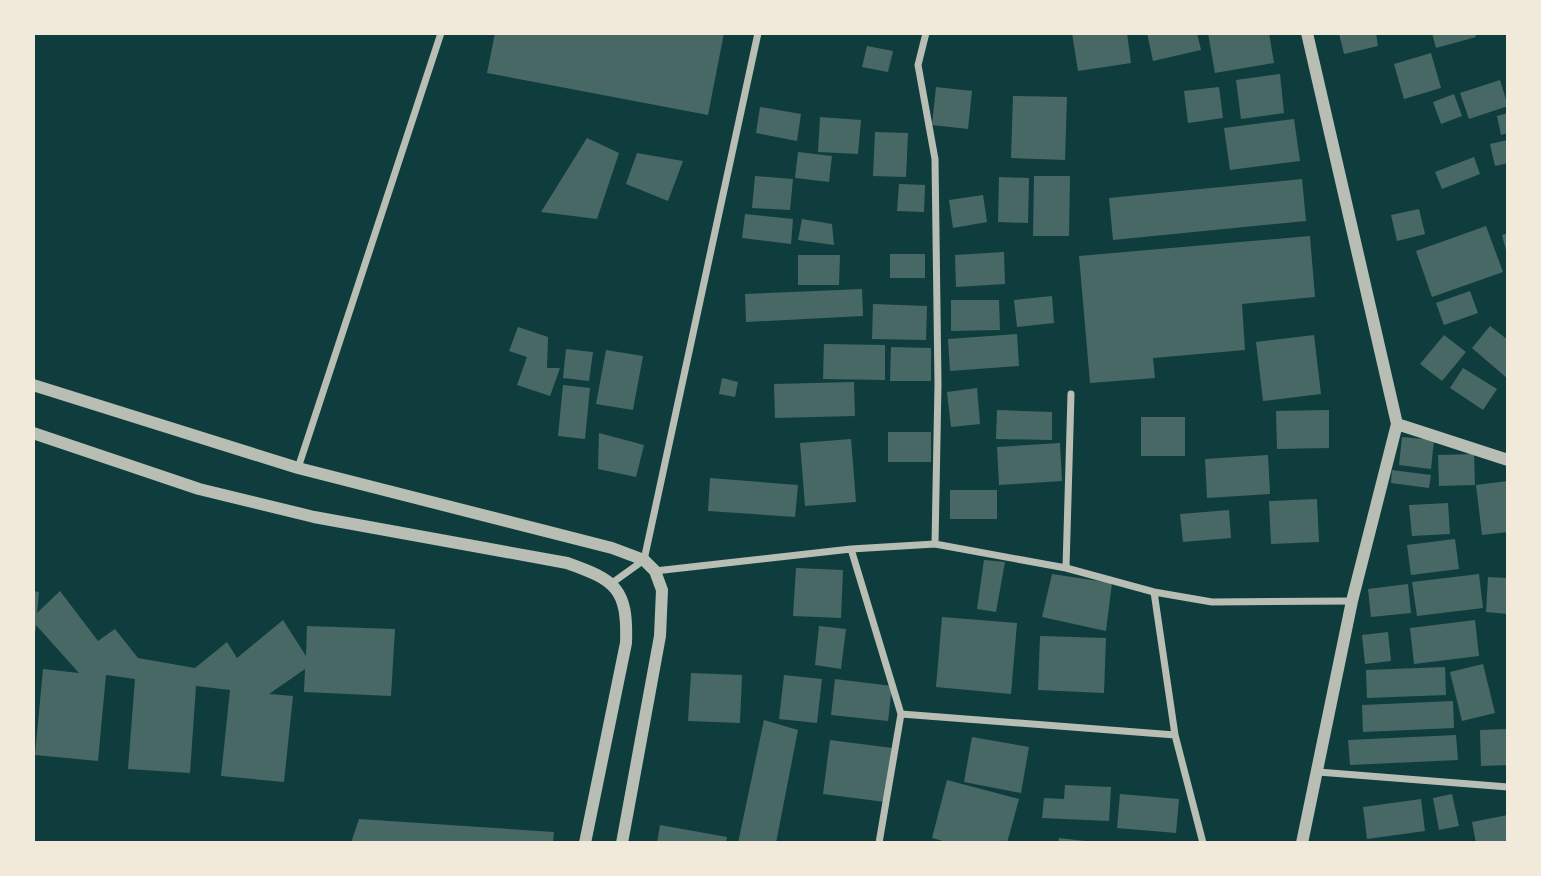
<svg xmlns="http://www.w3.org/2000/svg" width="1541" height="876" viewBox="0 0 1541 876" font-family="Poppins,sans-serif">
<rect width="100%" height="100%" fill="#0f3d3e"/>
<!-- building -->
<path fill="#486865" d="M495 33H724L708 115 487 73Z
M1072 33H1127L1131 63 1078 71Z
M1147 33H1197L1201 50 1153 61Z
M1208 33H1269L1274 63 1215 73Z
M1339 33H1376L1378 46 1344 54Z
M1432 33H1475L1476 37 1436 48Z
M867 46 893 51 888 72 862 67Z
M1431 53 1441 88 1404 99 1394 64Z
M1280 74 1284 113 1241 119 1236 80Z
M1500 80 1508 106 1469 119 1460 93Z
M936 87 972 91 968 129 932 125Z
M1219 87 1223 118 1188 123 1184 91Z
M1454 94 1462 116 1441 124 1433 102Z
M1013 96 1067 97 1065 160 1011 158Z
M760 107 801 114 797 141 756 133Z
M1508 113V133L1501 135 1497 116Z
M820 117 861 120 858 154 818 152Z
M1294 119 1300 161 1230 170 1224 128Z
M875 132 908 133 906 177 873 176Z
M587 138 619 153 597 219 541 212Z
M1508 140V163L1495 166 1490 144Z
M798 152 832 156 829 182 795 178Z
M637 153 683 161 668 201 626 184Z
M1474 157 1480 174 1442 189 1435 172Z
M755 176 793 179 790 210 752 208Z
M1034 176H1070L1069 236H1033Z
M999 177 1029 178 1028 223 998 222Z
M1302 179 1306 221 1113 240 1109 198Z
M899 184 925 185 924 212 897 211Z
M983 195 987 222 953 228 949 200Z
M1419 209 1425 234 1397 241 1391 215Z
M745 214 793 219 791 244 742 238Z
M802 219 832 224 834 245 798 240Z
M1486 226 1503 272 1432 297 1416 251Z
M1508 233V254H1507L1502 235Z
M1310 236 1315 297 1242 304 1245 350 1153 358 1155 378 1090 383 1079 256Z
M1004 252 1005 284 956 287 955 255Z
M890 254H925V278H890Z
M798 255H840L839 285H798Z
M862 289 863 316 746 322 745 294Z
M1470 291 1478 313 1444 325 1436 303Z
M1052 296 1054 323 1017 327 1014 300Z
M951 300H999L1000 330 951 331Z
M873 304 927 306 926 340 872 339Z
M1490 326 1508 340V379L1472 348Z
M518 327 548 337 547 368H560L550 396 517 385 527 357 509 351Z
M1017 334 1019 366 950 371 948 339Z
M1314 335 1321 394 1263 401 1256 342Z
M1444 335 1466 352 1442 381 1420 364Z
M824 344 885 345V380L823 379Z
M891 347 931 348V381H890Z
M566 349 593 352 589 381 563 378Z
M606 350 643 356 633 410 596 404Z
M1463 368 1497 389 1483 410 1450 388Z
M722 378 738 382 735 397 719 394Z
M854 382 855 416 775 418 774 384Z
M563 385 590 388 585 439 558 436Z
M977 388 980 424 951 427 947 392Z
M997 410 1052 412V440L996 439Z
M1329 410V448L1277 449 1276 411Z
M1141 417H1185V456H1141Z
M888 432H931V462H888Z
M599 433 644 445 636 477 598 469Z
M1402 437 1434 440 1431 469 1399 465Z
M851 439 856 502 805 506 800 443Z
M1060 443 1062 481 999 485 997 447Z
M1474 454 1475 485 1439 486 1438 455Z
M1268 455 1270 494 1207 498 1205 459Z
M1392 470 1431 475 1429 488 1391 483Z
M710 478 798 485 795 517 708 511Z
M1508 481V532L1482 535 1476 485Z
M950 490H997V519H950Z
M1317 499 1319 542 1271 544 1269 501Z
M1448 503 1450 534 1412 536 1409 505Z
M1229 510 1231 538 1183 542 1180 514Z
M1455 539 1459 569 1411 575 1407 545Z
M984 560 1005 562 996 612 977 609Z
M796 568 843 570 841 618 793 616Z
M1052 574 1112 583 1106 631 1042 617Z
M1479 574 1483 608 1417 616 1412 582Z
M1488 577 1508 578V614L1486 612Z
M1408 584 1411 613 1371 617 1368 589Z
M33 591 39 592 37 613 60 591 98 641 115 629 138 658 195 668 227 642 237 658 283 620 306 656 307 626 395 629 391 696 304 692 305 669 269 694 293 696 284 782 221 776 230 690 196 686 190 773 128 769 135 679 106 675 98 761 35 755 43 669 79 673 36 625 35 633H33Z
M942 617 1017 623 1011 694 936 687Z
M1475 620 1479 656 1414 664 1410 628Z
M819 626 846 629 841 669 815 665Z
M1388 632 1391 661 1365 664 1362 635Z
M1040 636 1106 638 1104 693 1038 690Z
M1483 664 1495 713 1462 721 1450 672Z
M1445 667 1446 695 1367 698 1366 670Z
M691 673 742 675 740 723 688 721Z
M784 675 822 679 817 723 779 719Z
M835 679 892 686 888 721 831 715Z
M1453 701 1454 728 1363 732 1362 705Z
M764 720 798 730 776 843H738Z
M1508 729V765L1481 766 1480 730Z
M1456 735 1458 760 1350 765 1348 740Z
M972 737 1029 747 1021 793 964 782Z
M830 740 892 748 885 802 823 794Z
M947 780 1019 799 1007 843H950L932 838Z
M1065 785 1111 787 1109 821 1042 818 1044 798 1064 799Z
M1120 794 1179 799 1176 833 1117 828Z
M1452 794 1459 826 1439 830 1433 798Z
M1421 799 1425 831 1367 839 1363 807Z
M1508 815V841L1476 843 1472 822Z
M359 819 554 832 553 843H351Z
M660 825 727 837 726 843H657Z
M1059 838 1085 841V843H1058Z"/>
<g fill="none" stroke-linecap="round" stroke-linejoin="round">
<!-- minor -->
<path stroke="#b8beb3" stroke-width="7" d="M926 33 918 65 935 159 938 384 935 544
M298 468 441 33
M851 549 901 714 879 843
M1066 568 1071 394
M655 571 851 549 935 544 1066 568 1154 592 1212 602 1352 601
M612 583 644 560 758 33
M1154 592 1175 735 1203 843
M901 714 1175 735
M1318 772 1508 787"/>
<!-- tertiary -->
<path stroke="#b8beb3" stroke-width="12" d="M33 385 298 468 612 548 644 560 655 571 662 590 660 636 622 843
M1397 424 1508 460
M33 433 199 489 314 517 567 563C615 580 628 588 626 643L585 843
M1302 843 1352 601 1397 424 1307 33"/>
</g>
<!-- border -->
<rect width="1541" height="876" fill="none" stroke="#f1e9da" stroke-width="70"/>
</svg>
